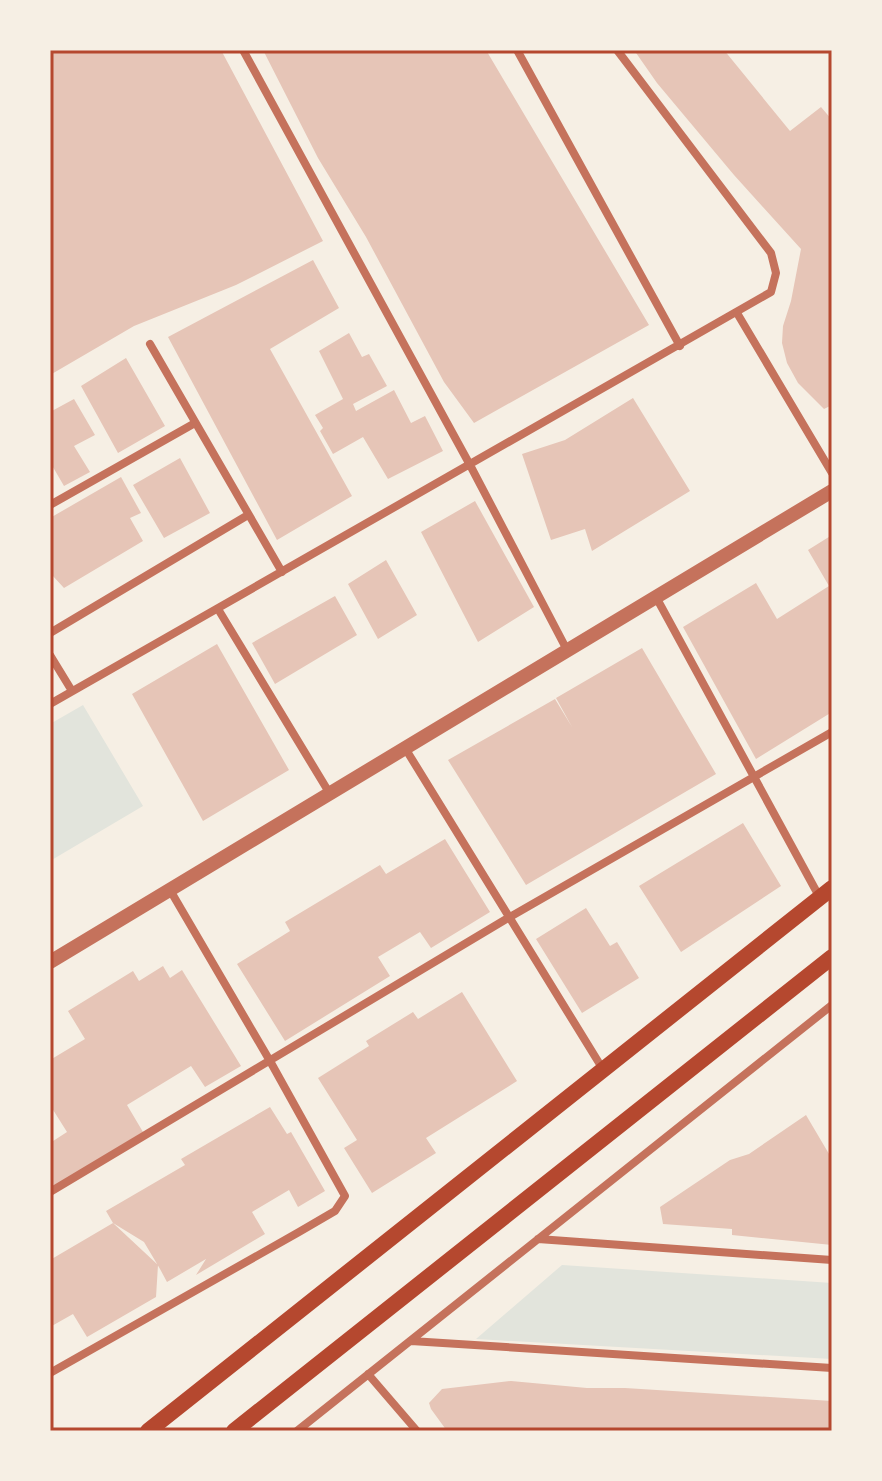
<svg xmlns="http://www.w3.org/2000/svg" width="882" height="1481" viewBox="0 0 882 1481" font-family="'Times New Roman',serif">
<rect width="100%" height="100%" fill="#f6efe4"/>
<!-- green -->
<path fill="#e2e4dc" d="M83 705 143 806 50 861V724Z
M562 1265 832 1283V1359L476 1339Z"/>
<!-- building -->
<path fill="#e6c5b7" d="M50 50H221L323 241 236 285 134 326 50 375Z
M263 50H486L649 325 474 423 444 382 366 237 318 158Z
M634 50H724L790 131 821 107 832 120V405L824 409 798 383 787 363 782 343 783 326 791 301 801 249 734 175 657 83Z
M313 260 339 308 270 349 352 496 277 540 168 337Z
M349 333 362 357 369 354 387 386 353 404 356 411 394 390 411 423 425 416 443 451 388 479 363 437 333 454 320 431 323 428 315 415 343 399 319 351Z
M126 358 165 426 118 453 81 386Z
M633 398 690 491 592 551 585 529 551 540 522 454 565 440Z
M74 399 95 435 74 446 90 472 64 486 50 462V412Z
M180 458 210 513 164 538 133 485Z
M121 477 141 513 130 518 143 541 64 588 52 575 50 576V518Z
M475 501 534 607 478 642 421 532Z
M832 535V712L756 759 683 627 756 583 777 619 829 586 808 550Z
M386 560 417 615 378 639 348 584Z
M335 596 357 635 275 684 252 643Z
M217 644 289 770 203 821 132 694Z
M642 648 716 774 526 885 448 760 555 699 572 727 556 698Z
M743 823 781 886 681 952 639 886Z
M445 839 490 912 431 948 420 932 378 957 390 976 285 1041 237 964 290 931 285 922 380 865 386 874Z
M586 908 610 946 617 942 639 978 582 1013 536 939Z
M163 966 170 978 182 970 241 1066 205 1087 191 1066 127 1105 143 1132 50 1189V1143L67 1132 50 1105V1060L85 1039 68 1011 133 971 139 981Z
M462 992 517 1081 426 1138 436 1153 372 1193 344 1148 357 1140 318 1078 369 1046 366 1041 413 1012 418 1019Z
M270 1107 287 1134 291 1132 325 1191 298 1207 289 1190 252 1212 265 1234 196 1275 206 1259 167 1282 160 1269 144 1242 113 1223 158 1265 156 1297 87 1337 73 1314 50 1327V1260L113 1223 106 1211 185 1165 181 1159Z
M806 1115 832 1159V1245L732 1235V1229L663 1224 660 1207 730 1160 749 1154Z
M511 1381 587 1388H625L832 1401V1431H447L431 1409 429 1403 442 1389Z"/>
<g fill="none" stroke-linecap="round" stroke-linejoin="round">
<!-- minor -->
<path stroke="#c5725c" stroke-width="8" d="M243 50 470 465 567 650
M517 50 680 346
M737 313 832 473
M150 344 282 572
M50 505 195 423
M656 597 820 898
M218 609 330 794
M50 633 248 515
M50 655 72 691
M50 704 771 292 776 273 771 253 617 50
M405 748 604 1071
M50 1192 508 918 832 732
M538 1239 832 1260
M411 1341 832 1368
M50 1373 299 1232 335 1211 345 1196 270 1061 170 890
M368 1374 417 1431
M297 1431 832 1005"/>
<!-- tertiary -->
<path stroke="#c5725c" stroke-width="14" d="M50 962 832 491"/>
<!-- secondary -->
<path stroke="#b5482f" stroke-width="16" d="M148 1431 832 888
M234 1431 832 957"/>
</g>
<!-- border -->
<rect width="882" height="1481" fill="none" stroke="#f6efe4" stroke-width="104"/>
<rect x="52" y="52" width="778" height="1377" fill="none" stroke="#b5482f" stroke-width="3"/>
</svg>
